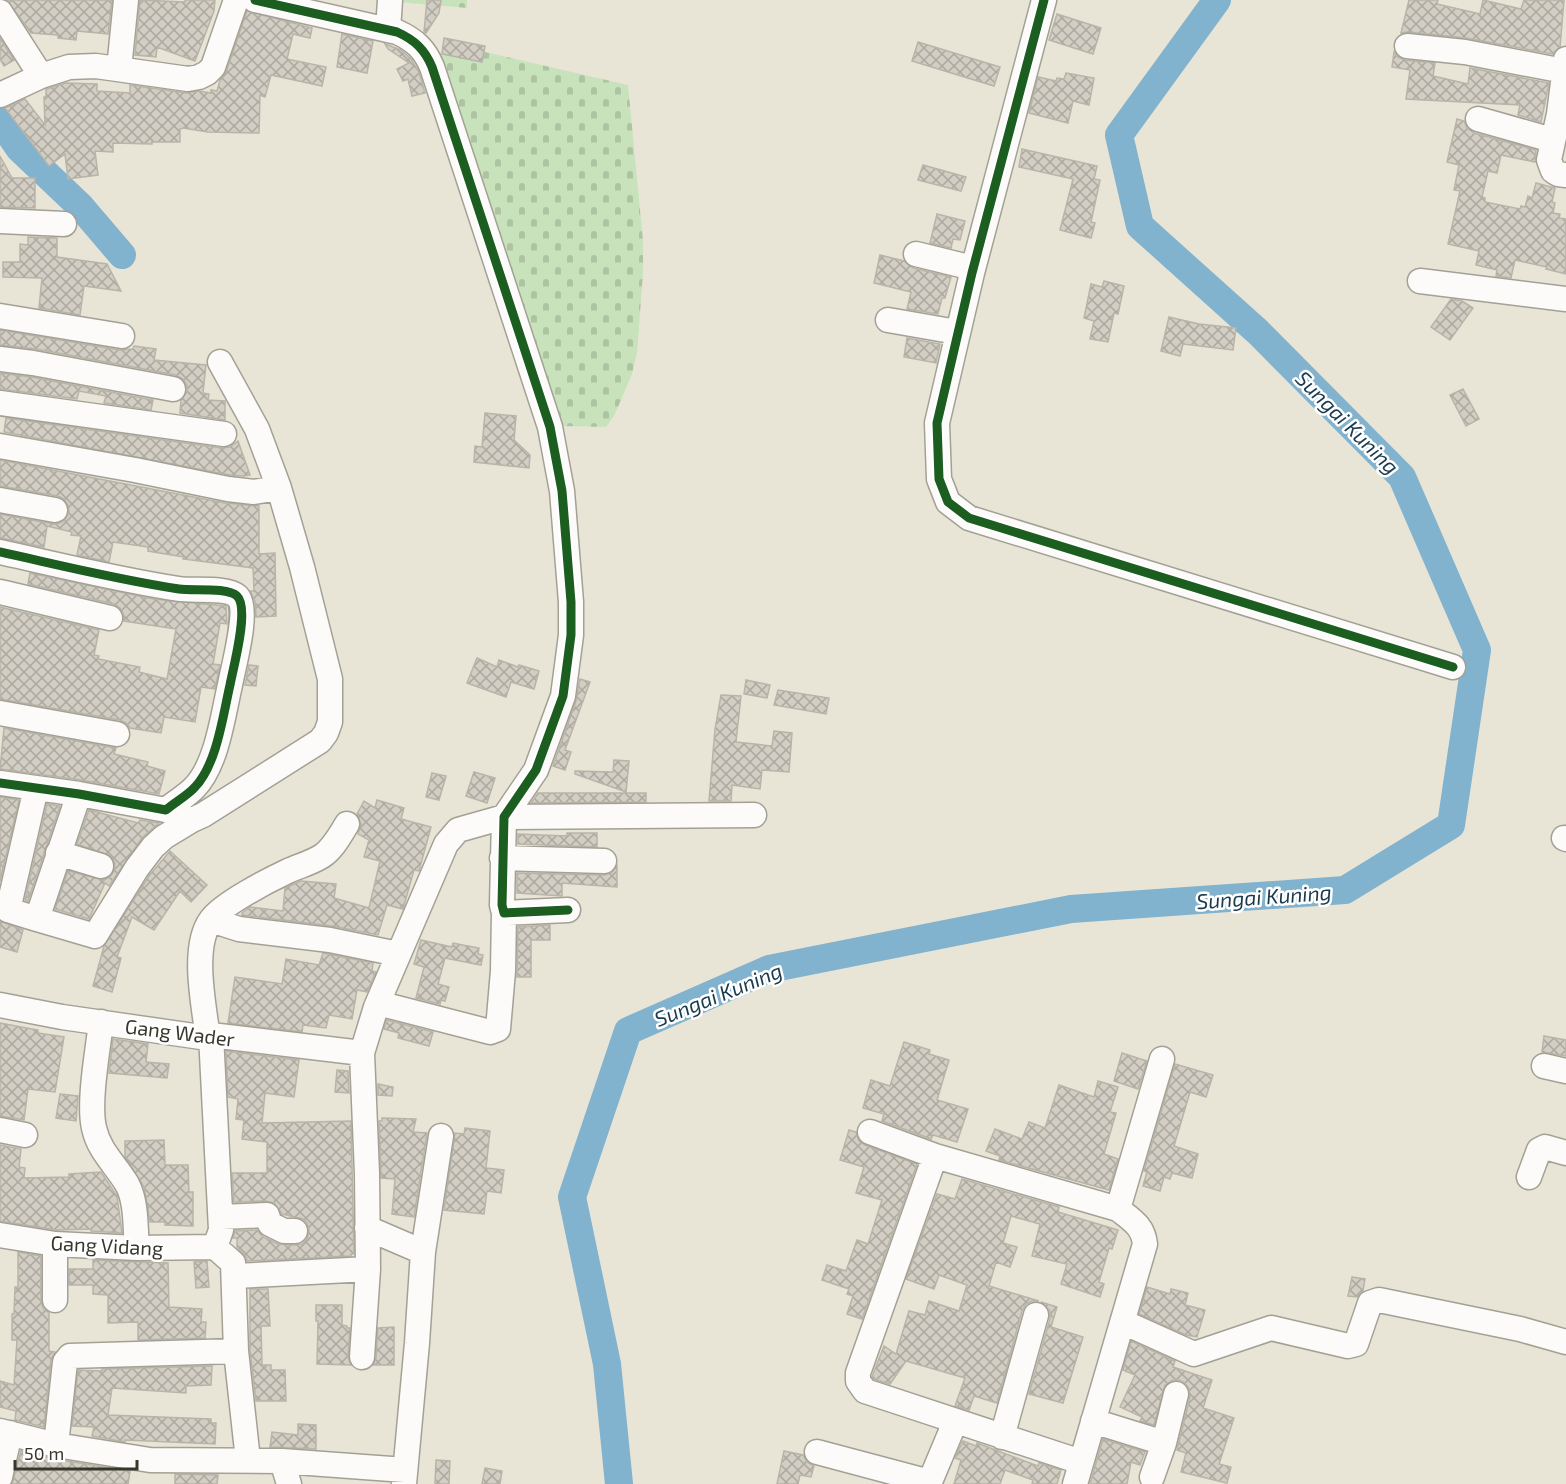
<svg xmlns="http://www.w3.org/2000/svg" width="1566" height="1484" viewBox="0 0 1566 1484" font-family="'Exo 2',sans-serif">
<defs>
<pattern id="cemetery-stones" width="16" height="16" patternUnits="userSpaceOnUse" patternTransform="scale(1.5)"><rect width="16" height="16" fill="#c8e3bc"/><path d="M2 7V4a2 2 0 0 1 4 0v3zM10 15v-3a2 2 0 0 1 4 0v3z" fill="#adc3a2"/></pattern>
<pattern id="building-cross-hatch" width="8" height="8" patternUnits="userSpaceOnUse" patternTransform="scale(1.5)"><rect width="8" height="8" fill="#d3cec4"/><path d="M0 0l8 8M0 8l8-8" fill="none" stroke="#aca89f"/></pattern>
</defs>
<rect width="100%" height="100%" fill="#e8e5d6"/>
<!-- cemetery -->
<path fill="url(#cemetery-stones)" d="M400 0H467V8L400 2Z
M444 38 485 46V52L628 85 643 241V273L637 353 632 374 615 414 606 427 558 426 439 68Z"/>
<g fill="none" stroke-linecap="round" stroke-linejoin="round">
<!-- river -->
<path stroke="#81b2ce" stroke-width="28" d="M0 120 19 148 81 207 122 255
M619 1484 607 1364 572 1197 628 1031 769 969 1071 909 1345 890 1451 825 1477 650 1402 477 1258 332 1140 226 1119 135 1217 0"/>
</g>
<!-- building -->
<path fill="url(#building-cross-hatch)" stroke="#b8b4a8" stroke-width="1.5" d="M7 0H112L108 34 77 31 76 40 58 38V35L31 33Z
M140 0 185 2V0H215L214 11 195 61 157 47 156 57 135 55Z
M427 0H441L439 13 426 33 424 32Z
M1409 0H1438L1437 4 1480 14 1483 0 1521 9 1524 0H1564L1560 47 1553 54 1466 38 1408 32 1401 33Z
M247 11 312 28 310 38 293 34 287 59 326 67 322 86 271 75 265 97 260 95 259 133 208 132 183 128 180 129V142H152V144L113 143V152L95 151 98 175 68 179 65 154 49 166 5 108 25 99 45 125 44 97H46V89L66 83 97 84V91L130 93V85L186 93 199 91 211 93V90L217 91 220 80 226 72Z
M1057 14 1101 28 1093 54 1049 40Z
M342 34 373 41 367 73 337 67Z
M0 38 14 60 4 66 0 59Z
M444 38 485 46 482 62 442 54Z
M918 42 1000 67 994 86 912 61Z
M385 44 401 50 411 59 419 72 425 93 412 96 408 79 403 81 397 69 409 63 388 49Z
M1394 52 1398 57 1405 60 1435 63 1433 76 1468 84 1470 68 1549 83 1541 122 1518 115 1520 105 1406 99 1410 70 1392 67Z
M1066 73 1094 78 1089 105 1073 101 1068 123 1029 113 1038 77 1056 81 1057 78 1064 79Z
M1457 119 1464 121 1467 128 1474 133 1536 150 1535 162 1501 155 1497 173 1488 171 1482 197 1485 198V202L1520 209 1521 206 1525 207 1528 196 1532 198 1536 183 1555 188 1552 202 1555 203 1553 213 1560 214 1559 218 1566 219V274L1546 269 1547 267 1515 260 1511 278 1496 276 1497 270 1476 265 1479 251 1448 244 1460 191 1454 190 1459 165 1447 162Z
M1022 149 1097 166 1094 179 1100 180 1091 222 1095 223 1091 238 1060 230 1073 179 1019 167Z
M0 156 12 178H35V208L0 207Z
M923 165 966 177 961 191 918 180Z
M937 214 965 221 960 240 953 239 951 248 930 243Z
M28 237 57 238V257L107 264 121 291 84 286 80 315 39 308 42 278 3 277V262H20V244L28 245Z
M880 255 904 261 913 268 951 277 945 298H942L938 314 907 309 911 292 874 283Z
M1104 281 1124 286 1118 314 1114 313 1108 342 1090 339 1094 321 1084 318 1091 284 1102 287Z
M1451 299 1462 301 1473 308 1450 340 1431 327Z
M1169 317 1199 324 1236 328 1233 350 1183 344 1180 356 1161 351Z
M0 330 120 350 133 349 134 346 156 349 154 360 206 365 203 393 209 394 208 400 225 401V420L180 413 181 400 187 392V385L183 379 176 375 36 349 0 345Z
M907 338 940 344 936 363 904 357Z
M0 373 31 377 153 400 151 410 104 403 106 396 79 391 77 399 0 389Z
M1463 389 1479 419 1466 426 1450 395Z
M485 413 516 416 514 440 530 455 529 468 474 462 475 446 482 447Z
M6 418 222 448 230 447 238 441 250 475 244 476 230 475 4 432Z
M0 460 225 503 259 506V554L275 553 276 616 256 617 255 601 250 591H254L253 568 183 559 184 557 148 551V547L113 542 109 562 77 555 81 536 71 535 72 532 47 526 44 547 0 538V514L53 524 60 523 65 520 69 512 68 505 64 499 58 496 0 486Z
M30 573 154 599 226 606 227 624 220 623 213 664 220 665 215 689 201 687 195 722 164 717 161 733 130 728 126 723 120 720 0 699V607L99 630 94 655 99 656 98 659 140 667 139 672 167 679 176 629 124 621 123 613 120 608 114 604 28 584Z
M477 658 497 667 499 660 518 667 519 665 539 671 534 689 511 682 506 697 467 683Z
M249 665 258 666 256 686 245 685Z
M580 679 590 682 565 750 571 752 565 770 553 766 576 701Z
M746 680 770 685 767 698 744 694Z
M778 690 829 698 826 714 774 705Z
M721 695 741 696 736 742 772 746 774 731 792 733 789 772 762 770 760 789 732 785 731 801H709L715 729Z
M4 728 116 748 114 754 148 762 147 766 165 771 159 794 81 780 0 769Z
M614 760 629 761 626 792 575 774V771L613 772Z
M474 772 495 778 487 803 466 796Z
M432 773 446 776 439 800 426 797Z
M538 793H646V802L531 803Z
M0 797 19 800 0 881Z
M377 800 404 808 401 819 431 827 419 871 414 870 403 909 387 905 378 935 332 926 242 915V913L250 907 283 911 285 888 301 881 336 884 334 898 369 908 380 861 364 857 369 840 358 834 361 824 357 814 364 801 375 808Z
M47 804 60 806 28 901 25 900Z
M89 810 138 823 140 820 159 823 142 838 109 886 105 883 89 919 55 909 68 871 104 880 110 877 114 871 115 863 111 856 77 844Z
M567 833H597V847L518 844V834L567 836Z
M170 851 207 885 191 902 180 891 154 930 132 917 117 957 121 958 112 992 93 986 104 946 149 876Z
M617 866V887L562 883V896L517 893V873L604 875 611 873Z
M0 921 23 930 17 952 0 947Z
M550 925V940H531V977H517L518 927Z
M421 940 452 947 453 943 479 948 478 954 483 955 481 965 445 958 438 984 449 987 445 1001 441 1000 440 1004 416 998 424 967 414 964Z
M323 953 373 963 372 971 376 972 367 992 357 990 352 1019 329 1015 326 1028 303 1025 302 1032 228 1023 235 977 282 984 286 959 319 965Z
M387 1020 433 1032 429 1046 398 1038 399 1033 384 1029Z
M0 1023 38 1030V1033L64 1037 55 1092 28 1089 24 1120 0 1116Z
M1544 1036 1566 1040V1056L1542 1052Z
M113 1039 148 1044 146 1062 169 1064 167 1078 109 1073Z
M904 1042 930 1050 929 1054 949 1060 937 1100 968 1109 957 1142 933 1135 931 1139 882 1121 884 1114 863 1108 871 1080 890 1086Z
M226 1051 299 1060 294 1097 265 1093 262 1123 351 1121 354 1254H351V1256L247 1261 246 1257 237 1247V1238H233L235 1231 257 1230 263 1237 278 1244 295 1245 302 1244 307 1239 309 1230 307 1223 303 1219 282 1214 274 1203 266 1201 234 1202 232 1173H267V1142L242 1139 244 1120 236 1119 238 1099 228 1097Z
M1122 1053 1147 1061 1138 1089 1114 1081Z
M1175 1064 1213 1075 1206 1097 1190 1092 1174 1146 1198 1154 1192 1178 1172 1173 1170 1179 1164 1177 1160 1191 1143 1186 1147 1172 1144 1171Z
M337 1070 348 1071 349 1093 335 1092Z
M1098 1081 1118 1087 1110 1112 1116 1113 1104 1154 1118 1159 1109 1190 999 1160 1000 1156 986 1151 995 1129 1022 1139 1029 1122 1045 1128 1059 1085 1094 1097Z
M378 1084 393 1087 392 1096 378 1095Z
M60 1094 78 1096 76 1121 56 1118Z
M382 1118 416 1119 413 1132 427 1133 414 1217 392 1214 395 1179 381 1178 379 1121H382Z
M465 1128 490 1131 486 1168 504 1170 501 1193 487 1191 484 1214 444 1210 455 1133 464 1134Z
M849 1130 856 1132 859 1141 865 1145 917 1164 862 1319 847 1314 853 1296 847 1294 849 1289 822 1280 827 1265 846 1271 857 1240 868 1244 882 1200 856 1193 864 1167 840 1160Z
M164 1140 165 1165H188L189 1192H193V1226L165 1225V1222H150L144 1187 125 1157V1141Z
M0 1145 21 1149 19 1167 25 1168 24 1178 69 1177V1174L101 1172 117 1196 122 1233 91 1231V1229L57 1230 0 1221Z
M962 1179 1059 1207 1058 1212 1118 1230 1112 1249 1109 1248 1099 1282 1104 1284 1100 1297 1061 1284 1067 1264 1032 1256 1040 1224 1011 1216 1003 1243 1017 1247 1010 1267 996 1262 989 1286 1039 1301H1032L1026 1304 1022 1311 997 1403 974 1396 969 1410 955 1406 965 1378 906 1361 890 1384 874 1379 872 1377 884 1346 896 1354 909 1311 925 1315 929 1301 959 1311 967 1285 939 1275 934 1289 906 1279 937 1194 955 1199Z
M18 1252 41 1256V1301L43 1308 49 1313V1351L55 1352 51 1360 44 1427 15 1420 16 1411 0 1407V1381L14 1385 17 1340H12V1314H14L15 1287H18Z
M93 1260 168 1263 169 1307 202 1309 201 1322H206L205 1338 138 1340V1322L108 1323V1295L93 1294V1285H69V1269H93Z
M207 1261 209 1287 196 1288 194 1262Z
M1352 1277 1365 1279 1363 1291 1357 1297 1348 1296Z
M1147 1287 1170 1294 1171 1289 1188 1293 1185 1305 1205 1310 1197 1337 1186 1335 1139 1314Z
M250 1289H268L270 1326H261L262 1365H271V1370H285L286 1401H256L250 1350Z
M1041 1302 1057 1307 1051 1327 1083 1337 1063 1403 1029 1394 1050 1319V1311Z
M316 1305H342V1325L347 1326V1328H350L348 1356 351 1365 317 1364 318 1321H316Z
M394 1327V1365H373L376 1358 378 1328Z
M1131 1341 1175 1361 1173 1367 1212 1380 1203 1408 1234 1418 1219 1464 1231 1467 1227 1483 1181 1472 1186 1453 1177 1450 1190 1397 1189 1389 1185 1383 1179 1380H1173L1165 1385 1154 1425 1140 1421 1142 1417 1120 1407 1135 1375 1123 1370Z
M212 1366 211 1385 186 1386V1393L112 1388 108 1415 211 1419V1423H216L215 1444 125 1440V1442L92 1436 94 1427 72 1426 78 1370 102 1371V1369Z
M298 1424 316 1425V1449L270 1447 272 1432 298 1435Z
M1103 1439 1145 1452 1140 1465 1131 1462 1127 1484H1090Z
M963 1441 976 1446 977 1443 1038 1466 1039 1463 1061 1470 1057 1484H1032L1033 1480 1005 1470 1000 1484H954L961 1460 955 1458Z
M21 1451 54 1459 130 1471 128 1484H12Z
M784 1451 803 1455 807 1462 814 1466 811 1477 800 1475 798 1484H777Z
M436 1460 450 1461 449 1484H435Z
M485 1468 502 1471 500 1484H482Z
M175 1474 218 1475 217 1484H175Z"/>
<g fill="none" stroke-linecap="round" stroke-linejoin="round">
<defs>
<path id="minor" d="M255 0 397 32C415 40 425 50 432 67L550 427 562 491 571 602V635L563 696 536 770 504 817 502 905 504 913 568 910
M1044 0 972 273 937 423 939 479 948 502 969 518 1453 667
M0 12 41 76
M388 30 390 0
M1407 46 1465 52 1564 71
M1566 59 1559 114 1549 160 1553 171 1558 174 1566 175
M119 69 126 0
M0 95 41 76 69 67 96 66 188 79 199 77 207 73 213 67 236 0
M1478 119 1552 140
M0 221 64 224
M916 254 973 268
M1420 281 1566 299
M0 316 122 336
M888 320 957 332
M0 359 33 363 173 389
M0 403 224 434
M0 446 135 470 228 489 254 492 279 488
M0 500 55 510
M0 552C59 565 119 580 179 589 193 591 227 587 237 596 250 608 233 668 230 685 223 715 217 764 195 787 187 796 175 802 166 810L79 794 0 783
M0 592 110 618
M0 713 117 734
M36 788 8 910 37 919
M79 794 37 919 95 936 137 868 153 847 164 837 192 820
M166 810 192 820 203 815 320 741 326 733 330 722V679L302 567 279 488 257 429 220 362
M1564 838 1566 839
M58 853 101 866
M502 858 604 861
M211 920 239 929 330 940 398 954
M378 1003 490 1032 498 1029 503 971 504 913
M0 1005 62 1017 208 1038 211 1035 362 1053
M101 1022C98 1050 88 1102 94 1128 99 1151 115 1164 127 1184 137 1202 135 1228 137 1248
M211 1035 221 1230 215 1247
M208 1038C204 1006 191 947 211 920 222 904 269 880 288 871 299 866 311 863 322 856 333 849 340 835 347 824
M1544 1066 1566 1071
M0 1130 25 1135
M870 1132 935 1156 1118 1209C1132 1220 1143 1226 1145 1244L1075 1484
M935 1156 858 1373V1381L865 1391 1081 1462
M1529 1177 1539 1150 1545 1147 1566 1153
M1118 1209 1162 1059
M221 1217 267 1215 270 1224 284 1231H295
M367 1228 423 1252
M0 1235 55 1244 137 1248 215 1247
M55 1244V1300
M215 1247 233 1263 236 1351 248 1460
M235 1276 368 1269
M1123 1322 1194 1354 1271 1328 1348 1346 1356 1344 1370 1303 1379 1300 1520 1329 1566 1342
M362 1357 368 1269 367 1174 362 1053 376 1007 446 844 458 830 504 817 754 815
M1093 1421 1164 1443 1176 1394
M0 1431 56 1445 150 1460 282 1461 405 1470
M1002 1437 1036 1315
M56 1445 65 1362 70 1356 236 1351
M817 1452 930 1482
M282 1461 289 1484
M0 1477 10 1433
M1152 1477 1164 1443
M404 1484 417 1343 423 1252 441 1136
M929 1484 955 1422"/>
</defs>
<!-- minor casing -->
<use href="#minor" stroke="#a3a195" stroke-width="27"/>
<!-- minor -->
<use href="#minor" stroke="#fcfbf9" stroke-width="24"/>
<defs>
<path id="cycleway" d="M255 0 397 32C415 40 425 50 432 67L550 427 562 491 571 602V635L563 696 536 770 504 817 502 905 504 913 568 910
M1044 0 972 273 937 423 939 479 948 502 969 518 1453 667
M0 552C59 565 119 580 179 589 193 591 227 587 237 596 250 608 233 668 230 685 223 715 217 764 195 787 187 796 175 802 166 810L79 794 0 783"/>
</defs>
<!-- cycleway casing -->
<use href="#cycleway" stroke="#fff" stroke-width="13"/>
<!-- cycleway -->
<use href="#cycleway" stroke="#1b5e20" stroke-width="9"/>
</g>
<g text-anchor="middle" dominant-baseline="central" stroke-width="5" stroke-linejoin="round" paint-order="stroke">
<!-- street labels -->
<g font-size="20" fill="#38372c" stroke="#fff">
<text transform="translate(180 1032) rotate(7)">Gang Wader</text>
<text transform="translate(107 1245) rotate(3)">Gang Vidang</text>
</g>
<!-- water labels -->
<g font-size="21" font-style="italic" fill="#1a3a4e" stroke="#fff">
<text transform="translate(1348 422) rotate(45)">Sungai Kuning</text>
<text transform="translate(1264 896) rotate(-4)">Sungai Kuning</text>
<text transform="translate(718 994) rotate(-22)">Sungai Kuning</text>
</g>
</g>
<!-- scale -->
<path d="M15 1460v9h122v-9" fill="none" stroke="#38372c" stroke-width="3"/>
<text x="24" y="1460" font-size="18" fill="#38372c" stroke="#ffffff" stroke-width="4.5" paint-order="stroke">50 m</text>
</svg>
